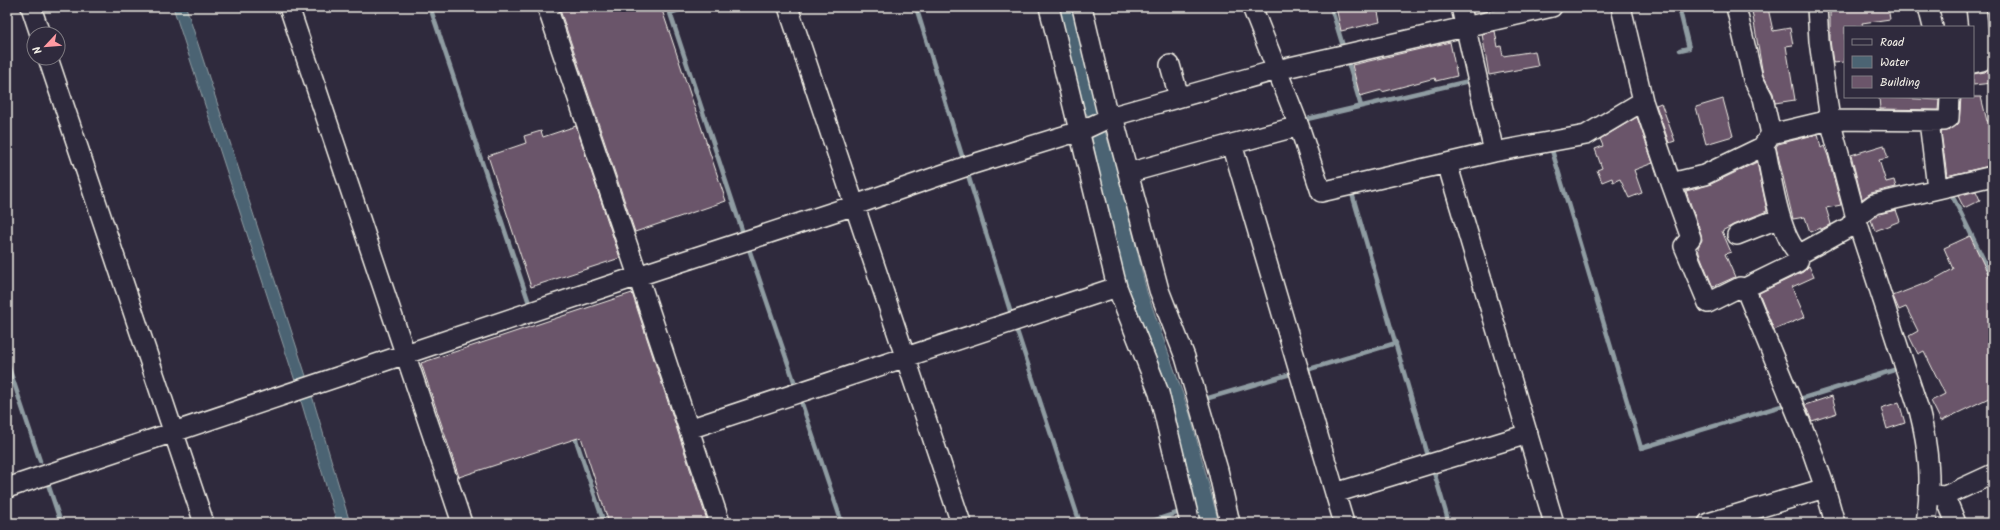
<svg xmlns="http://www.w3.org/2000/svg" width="2000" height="530" viewBox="0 0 2000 530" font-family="Kalam,sans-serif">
<rect width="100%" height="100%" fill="#2f2a3d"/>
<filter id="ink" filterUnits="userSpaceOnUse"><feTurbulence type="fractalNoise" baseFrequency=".025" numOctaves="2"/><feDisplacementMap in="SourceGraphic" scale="8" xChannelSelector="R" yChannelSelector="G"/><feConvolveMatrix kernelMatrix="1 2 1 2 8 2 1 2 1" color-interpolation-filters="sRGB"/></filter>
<g filter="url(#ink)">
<!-- water -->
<path fill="#4b6473" stroke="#8f9ca2" d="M173 7H186L307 379 350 523H337L296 384Z
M1058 7H1073L1098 110 1118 171 1147 292 1190 414 1219 523H1197L1175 414 1165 380 1132 297 1119 271 1087 114 1082 112Z"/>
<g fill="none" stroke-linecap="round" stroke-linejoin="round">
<!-- stream -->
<path stroke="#8f9ca2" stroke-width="4.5" d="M430 7 529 303
M668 7 743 233
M916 7 963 159
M1331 7 1343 46
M1679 7 1689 48 1680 50
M670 13 688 7
M1348 62 1361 106
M1303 120 1473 80
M1551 147 1641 448 1788 404
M968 175 1012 317
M1351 190 1429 459
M1950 191 1993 279
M749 249 796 387
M1016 328 1080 523
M7 362 40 461
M1303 371 1396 343
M800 398 842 523
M1205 399 1294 373
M1797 400 1894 370
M574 434 604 523
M1433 469 1449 523
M48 484 61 523
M1147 523 1180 512"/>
</g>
<!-- building -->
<path fill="#6b556a" stroke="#f4f1e8" d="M559 7H661L726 201 635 232Z
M1336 7H1377L1380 22 1341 31Z
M1830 7H1888L1890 19 1862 23 1863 27H1845V62L1833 63 1830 40Z
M1768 8 1773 31 1790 28 1793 45 1786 46 1795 100 1775 103 1773 93 1763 75 1752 11Z
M1495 31 1498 47 1501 46 1503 56 1535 51 1538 66 1489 75 1482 34Z
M1450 42 1457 76 1436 81 1435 78 1382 92V90L1360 96 1352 65Z
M1991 42H1993V83L1973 85V74L1985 72 1992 65Z
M1879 97 1939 100 1938 110 1880 109Z
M1961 97H1981L1987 121H1993V165L1947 176 1941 132 1950 130 1959 123Z
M1723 99 1733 136 1706 144 1696 107Z
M1661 103 1675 141 1669 143 1656 105Z
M1637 117 1653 163 1634 170 1642 193 1629 198 1620 179 1613 182 1612 178 1602 182 1597 170 1602 168 1595 149 1603 146 1600 139Z
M576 126 620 258 531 287 488 156 526 143 524 136 541 131 543 137Z
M1818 134 1821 148 1824 146 1828 156 1841 205 1826 208 1831 224 1820 230V228L1810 232 1805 217 1793 219 1776 147 1778 144Z
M1884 145 1888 158 1879 160 1886 182 1894 180 1896 187 1871 193 1862 199 1851 155Z
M1757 162 1767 211 1733 225 1722 231 1731 252 1725 254 1735 277 1713 287 1699 253 1698 247 1702 240 1701 234 1686 191 1709 185Z
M1976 191 1980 200 1964 208 1958 196Z
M1896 210 1900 221 1875 231 1871 220 1879 214Z
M1970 236 1993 284V396L1941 421 1931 401 1945 394 1924 351 1918 354 1909 336 1918 331 1906 307 1899 310 1893 296 1931 281 1953 269 1944 248Z
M1809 266 1814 277 1792 287 1805 317 1774 330 1759 293 1803 272Z
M632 293 708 523H609L581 437 459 477 421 363Z
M1832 396 1837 413 1812 421 1805 405Z
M1899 402 1905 423 1887 429 1881 408Z"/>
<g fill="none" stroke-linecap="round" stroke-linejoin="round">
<defs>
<path id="minor" d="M31 7 40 34
M289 7 462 523
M547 7 638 276 855 205 970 165 1083 130 1113 116 1277 70 1552 7
M788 7 961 523
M1049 7 1117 287
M1082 7 1106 109 1113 116 1159 290 1185 357 1218 470 1230 523
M1461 7 1494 152 1447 163 1554 523
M1621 7 1643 101 1671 183
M1736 7 1753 79 1763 98 1771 134
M1817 7 1819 41 1830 120 1856 218 1919 410C1929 449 1932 483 1926 523
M1928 7 1933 27
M48 58 204 523
M1973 63 1982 61 1976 7
M1170 65 1179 97
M1929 121 1937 188
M1299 126 1321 192 1447 163
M1232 144 1299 126 1252 7
M1762 147 1766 151C1771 175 1780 240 1800 254
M1494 152 1586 135 1643 101
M1128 173 1232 144 1335 493 1528 434
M1737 235 1780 218
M1745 288 1740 287 1708 303 1684 246 1691 238 1671 183 1704 175 1762 147 1771 134 1830 120 1944 121 1949 118 1950 97
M689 429 1117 287 1159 393 1190 523
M7 488 638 276 720 523
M1825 488 1811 448 1745 288 1798 262 1800 254 1849 227 1856 218 1874 204 1993 176
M1335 493 1344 523
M1933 495 1945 496 1956 523
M1945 496 1993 474
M1708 523 1825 488 1835 523"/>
</defs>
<!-- minor casing -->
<use href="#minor" stroke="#f4f1e8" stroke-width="22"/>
<!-- minor -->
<use href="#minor" stroke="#2f2a3d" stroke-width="19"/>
</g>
</g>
<!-- margin -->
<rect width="2000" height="530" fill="none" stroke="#2f2a3d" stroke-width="24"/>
<rect x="12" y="12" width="1976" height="506" fill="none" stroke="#f4f1e8" stroke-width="1.5" filter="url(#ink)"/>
<!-- legend -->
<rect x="1844" y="26" width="130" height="72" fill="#2f2a3d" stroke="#7e7a81"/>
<rect x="1852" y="39" width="20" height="6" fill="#2f2a3d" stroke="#7e7a81"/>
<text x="1880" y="46" font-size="12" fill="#f4f1e8">Road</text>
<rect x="1852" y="56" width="20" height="12" fill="#4b6473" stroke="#7e7a81"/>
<text x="1880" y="66" font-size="12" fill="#f4f1e8">Water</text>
<rect x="1852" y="76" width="20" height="12" fill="#6b556a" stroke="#7e7a81"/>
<text x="1880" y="86" font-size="12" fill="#f4f1e8">Building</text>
<!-- north arrow -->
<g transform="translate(46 46) rotate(244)"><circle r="19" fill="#2f2a3d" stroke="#7e7a81"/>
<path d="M0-3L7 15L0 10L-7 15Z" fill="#ff9aa2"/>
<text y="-6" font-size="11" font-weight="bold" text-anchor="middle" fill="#f4f1e8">N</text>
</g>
</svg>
